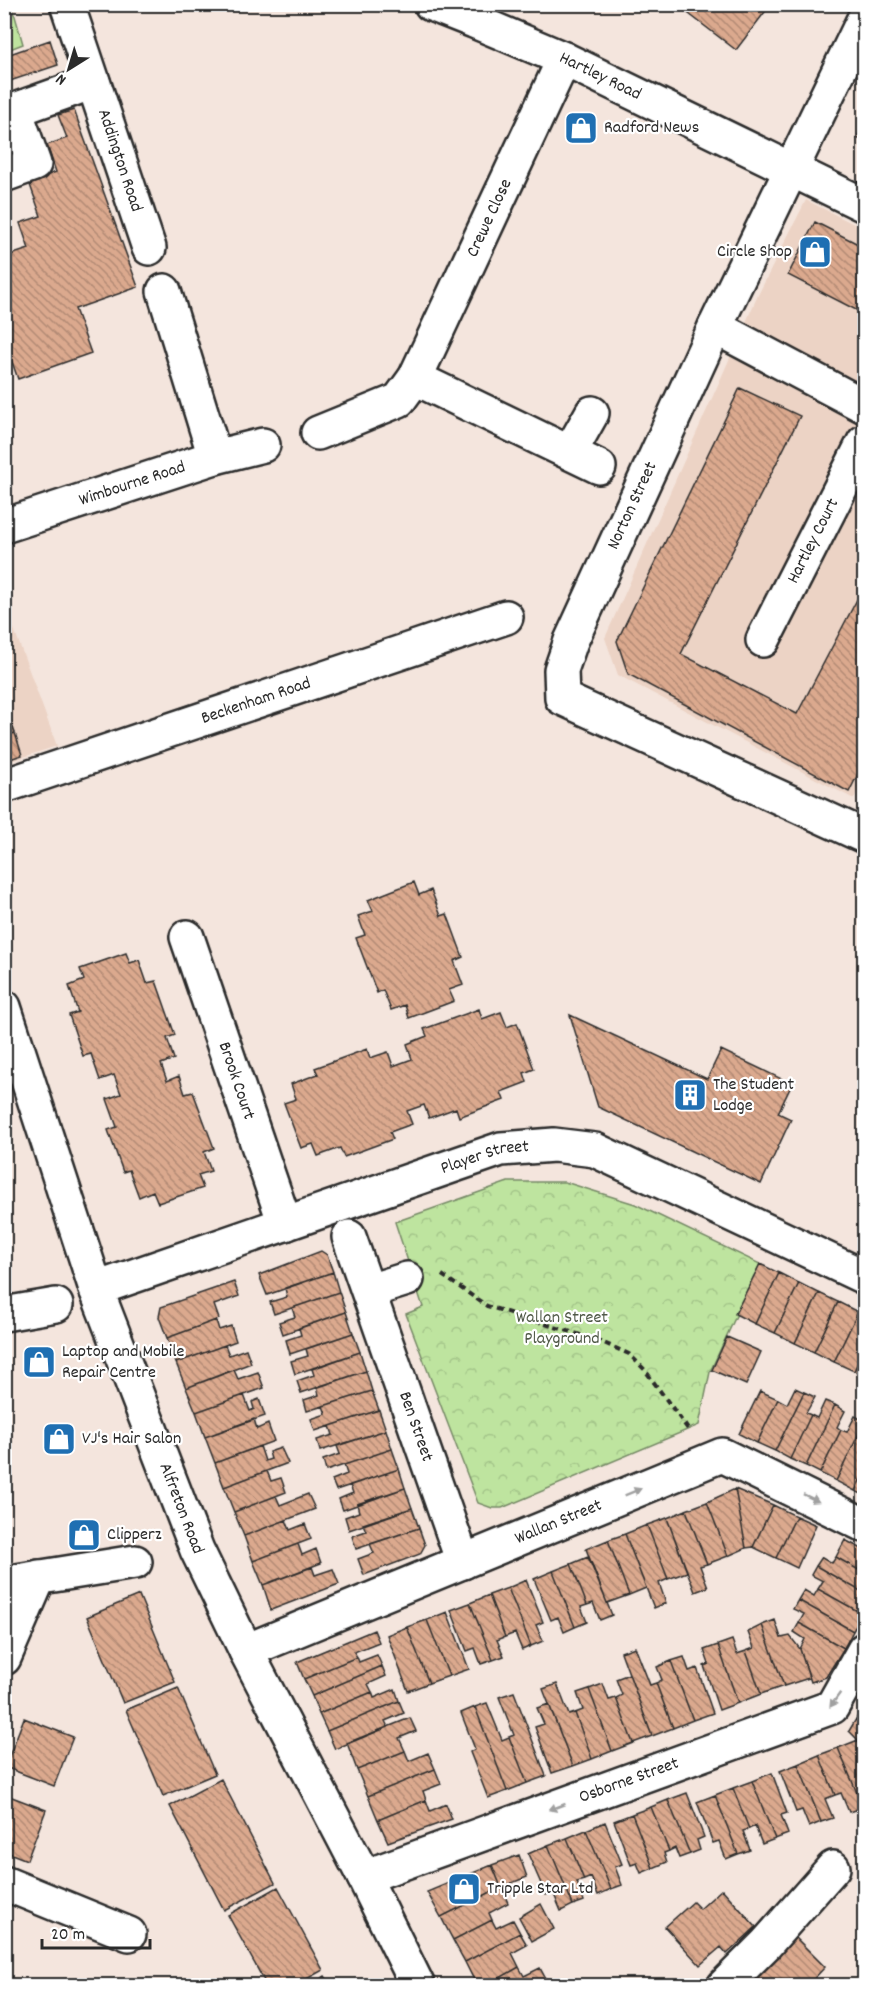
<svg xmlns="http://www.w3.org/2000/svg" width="869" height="1990" viewBox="0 0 869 1990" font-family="Dekko,sans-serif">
<defs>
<pattern id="park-crowns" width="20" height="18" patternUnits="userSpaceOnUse" patternTransform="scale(1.5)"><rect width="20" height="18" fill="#bee49f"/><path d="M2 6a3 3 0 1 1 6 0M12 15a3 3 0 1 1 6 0" fill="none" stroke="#a3c489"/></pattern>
<pattern id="building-back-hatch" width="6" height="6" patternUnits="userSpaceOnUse" patternTransform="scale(1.5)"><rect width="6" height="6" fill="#dba98e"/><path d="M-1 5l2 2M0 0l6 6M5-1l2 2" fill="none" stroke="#b28a74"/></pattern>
</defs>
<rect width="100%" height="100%" fill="#f4e5dd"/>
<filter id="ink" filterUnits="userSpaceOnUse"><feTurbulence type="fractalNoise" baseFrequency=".0167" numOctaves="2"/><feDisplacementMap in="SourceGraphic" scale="12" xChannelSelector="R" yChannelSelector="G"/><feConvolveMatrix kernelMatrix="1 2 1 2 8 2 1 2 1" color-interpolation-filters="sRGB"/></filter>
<g filter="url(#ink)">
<!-- built -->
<path fill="#ecd3c5" d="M806 200 864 229V777L854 799 618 675 605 638 758 295Z
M4 602 57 746 5 763H4Z"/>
<!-- grass -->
<path fill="#bee49f" stroke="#748865" stroke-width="1.5" d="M5 4 9 5 15 16 23 44 5 51Z"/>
<!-- park -->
<path fill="url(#park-crowns)" stroke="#748865" stroke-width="1.5" d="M508 1182H565L635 1204 760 1264 710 1372 699 1425 502 1508H492L478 1503 406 1314 423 1307 395 1222Z"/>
<!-- building -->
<path fill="url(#building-back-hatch)" stroke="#2b2b2b" stroke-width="1.5" d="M676 4H771L736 50Z
M50 40 58 65 4 83V56Z
M74 110 138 287 75 309 91 353 18 379 5 342 4 257 29 249 20 223 41 216 29 182 56 172 47 145 67 138 58 115Z
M864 122V142L857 138Z
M815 222 864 247V314L788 275Z
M740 388 800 416 681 654 797 714 864 586V762L849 792 628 674 617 641Z
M7 710 15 733 4 736V711Z
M15 733 22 755 4 761V736Z
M414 882 419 895 431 890 441 916 447 914 463 957 454 961 463 985 449 990 454 1001 409 1018 405 1005 391 1010 383 990 377 993 356 938 365 935 358 916 373 911 368 900Z
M126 953 130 963 139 960 147 983 156 981 175 1035 167 1038 174 1059 161 1064 167 1081 179 1076 185 1094 193 1092 214 1148 204 1152 211 1171 198 1175 203 1188 158 1203 153 1191 139 1197 129 1170 123 1172 108 1130 117 1127 107 1099 121 1094 114 1075 100 1080 91 1054 83 1056 69 1015 78 1012 69 986 84 980 80 969Z
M479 1009 482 1019 501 1012 507 1027 517 1023 534 1069 524 1073 527 1082 501 1092 504 1100 459 1117 456 1108 429 1118 424 1105 407 1111 412 1124 390 1132 393 1139 344 1157 340 1148 318 1156 313 1144 301 1148 284 1103 296 1099 291 1084 318 1074 315 1068 367 1049 370 1058 388 1052 393 1066 412 1059 407 1044 427 1036 424 1029Z
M570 1015 707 1079 721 1050 792 1084 778 1113 791 1119 761 1184 598 1107Z
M321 1251 327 1255 333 1272 267 1295 259 1275Z
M760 1264 779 1273 755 1324 735 1314Z
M333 1272 339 1292 274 1314 270 1302 287 1297 285 1288Z
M779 1273 799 1283 775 1333 755 1324Z
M234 1282 239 1296 214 1305 219 1319 167 1338 159 1317 161 1307Z
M799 1283 819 1293 795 1343 775 1333Z
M339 1292 346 1312 283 1334 279 1322 295 1317 292 1308Z
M819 1293 838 1302 814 1352 795 1343Z
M838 1302 858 1312 834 1362 814 1352Z
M346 1312 353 1333 290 1354 286 1340 301 1335 299 1328Z
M858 1312 864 1315V1349L854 1371 834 1362Z
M216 1320 219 1330 231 1326 236 1341 176 1363 167 1338Z
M353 1333 360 1352 295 1374 291 1361 308 1356 306 1349Z
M727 1337 761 1352 746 1385 712 1370Z
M225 1345 229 1355 246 1349 251 1363 186 1388 176 1363Z
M864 1349V1376L854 1371Z
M360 1352 366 1371 301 1393 297 1381 314 1375 312 1369Z
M234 1370 238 1379 258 1372 264 1388 196 1412 186 1388Z
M366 1371 372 1391 307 1411 304 1400 319 1395 317 1387Z
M795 1388 804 1392 775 1451 757 1443 778 1399 787 1404Z
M372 1391 379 1410 315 1431 311 1419 326 1414 323 1406Z
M760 1391 778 1399 757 1443 739 1434Z
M804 1392 815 1397 806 1413 811 1415 790 1459 775 1451Z
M244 1395 250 1411 254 1409 252 1402 259 1399 265 1416 205 1437 196 1412Z
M825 1401 835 1405 806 1466 790 1459 811 1415 817 1418Z
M835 1405 845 1411 837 1427 841 1430 820 1473 806 1466Z
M379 1410 386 1430 320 1451 317 1440 333 1435 330 1426Z
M855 1416 864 1421V1423L836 1481 820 1473 841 1430 847 1432Z
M254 1419 257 1429 268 1424 274 1441 215 1463 205 1437Z
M864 1423V1472L855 1491 836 1481Z
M386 1430 392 1449 326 1471 323 1460 340 1454 337 1446Z
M260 1446 265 1461 271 1459 269 1452 281 1448 288 1463 224 1487 215 1463Z
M392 1449 399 1469 336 1490 332 1480 347 1474 344 1465Z
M399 1469 405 1488 343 1510 339 1499 353 1493 350 1485Z
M267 1471 271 1481 281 1478 286 1492 234 1512 224 1487Z
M864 1472V1495L855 1491Z
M405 1488 412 1508 349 1530 345 1517 359 1512 357 1504Z
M735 1489 773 1505 753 1547 746 1548Z
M735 1489 746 1548 728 1556 707 1502Z
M308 1494 315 1509 244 1536 234 1512 276 1496 280 1505Z
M707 1502 728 1556 707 1564 686 1510Z
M773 1505 796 1516 776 1558 753 1547Z
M412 1508 419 1528 356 1549 352 1536 366 1531 363 1524Z
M686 1510 707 1564 700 1566 708 1587 695 1592 667 1518Z
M796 1516 816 1525 797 1568 776 1558Z
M667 1518 687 1572 668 1579 647 1525Z
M286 1520 290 1530 305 1524 311 1539 253 1561 244 1536Z
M647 1525 668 1579 659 1583 666 1603 654 1608 625 1534Z
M419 1528 425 1545 420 1554 364 1575 358 1559 374 1553 370 1544Z
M625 1534 646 1588 629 1595 608 1540Z
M608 1540 629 1595 607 1603 586 1549Z
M845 1540 864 1550V1573L836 1557Z
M298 1544 302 1555 316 1549 321 1563 263 1585 253 1561Z
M588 1557 612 1615 600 1620 593 1603 587 1605 571 1564Z
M822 1557 832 1563 836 1557 864 1573V1593L816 1566Z
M571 1564 587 1605 581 1607 587 1622 575 1627 553 1571Z
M816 1566 864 1593V1611L863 1614 818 1589 823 1581 811 1575Z
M312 1567 315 1575 333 1569 339 1584 271 1610 263 1585Z
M553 1571 575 1627 564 1632 558 1617 551 1620 534 1579Z
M526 1580 543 1622 536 1625 543 1641 531 1646 508 1588Z
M508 1588 531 1646 522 1650 515 1633 505 1637 489 1595Z
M818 1589 863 1614 853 1631 798 1600 804 1590 814 1596Z
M139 1595 175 1682 123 1703 87 1617Z
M489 1595 505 1637 497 1640 504 1656 493 1660 470 1603Z
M798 1600 853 1631 844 1648 799 1623 804 1614 793 1609Z
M470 1603 493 1660 481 1664 475 1648 467 1651 451 1610Z
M447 1612 469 1669 449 1676 427 1620Z
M427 1620 449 1676 429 1683 407 1627Z
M775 1620 781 1638 790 1636 800 1649 809 1678 784 1686 762 1625Z
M799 1623 844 1648 826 1677 811 1682 800 1649 805 1639 794 1632Z
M762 1625 784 1686 761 1694 746 1651 754 1648 748 1632Z
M407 1627 429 1683 408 1691 387 1635Z
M374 1630 379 1642 354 1652 357 1657 304 1679 297 1662Z
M732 1640 737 1654 746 1651 761 1694 738 1703 718 1645Z
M718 1645 738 1703 719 1710 704 1666 709 1664 704 1650Z
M635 1647 650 1685 656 1683 673 1728 652 1736 621 1652Z
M377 1655 382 1666 312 1696 304 1679 357 1657 359 1662Z
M684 1657 689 1671 697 1668 713 1713 693 1720 671 1661Z
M671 1661 693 1720 673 1728 656 1683 662 1680 657 1667Z
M382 1666 386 1676 368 1684 372 1692 319 1714 312 1696Z
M629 1674 652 1736 633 1743 616 1698 622 1695 616 1679Z
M557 1684 569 1715 575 1713 592 1759 573 1766 543 1689Z
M603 1684 609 1700 616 1698 633 1743 612 1751 589 1689Z
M178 1688 215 1774 163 1796 126 1710Z
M395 1689 399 1701 327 1731 319 1714 372 1692 374 1698Z
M589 1689 612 1751 592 1759 575 1713 583 1710 577 1693Z
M514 1692 546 1776 527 1783 509 1737 514 1735 499 1697Z
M399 1701 404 1713 385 1721 388 1727 335 1749 327 1731Z
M487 1703 502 1740 509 1737 527 1783 507 1791 475 1707Z
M549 1704 573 1766 552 1773 535 1727 544 1724 537 1708Z
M864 1704V1725L856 1719Z
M475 1707 507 1791 488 1798 470 1752 475 1749 461 1713Z
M24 1718 73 1737 54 1786 5 1767Z
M410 1718 416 1731 399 1738 405 1751 357 1770 347 1743Z
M856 1719 864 1725V1756L858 1740 849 1731Z
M858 1740 864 1756V1806L863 1807 838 1748Z
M838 1748 863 1807 849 1812 841 1793 835 1795 819 1755Z
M405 1751 409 1761 428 1753 435 1769 368 1796 357 1770Z
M819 1755 835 1795 825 1799 833 1818 821 1822 798 1764Z
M798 1764 821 1822 809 1827 802 1810 796 1812 780 1771Z
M435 1769 441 1784 423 1791 426 1800 378 1820 368 1796Z
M772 1773 787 1813 781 1815 788 1834 775 1839 752 1781Z
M221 1779 275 1883 224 1910 170 1806Z
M752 1781 775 1839 762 1844 755 1826 749 1829 733 1788Z
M733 1788 749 1829 743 1831 750 1850 738 1854 715 1795Z
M687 1793 704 1837 697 1840 700 1850 690 1854 668 1800Z
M4 1794 46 1810 27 1860 4 1851Z
M715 1795 738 1854 726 1859 719 1841 713 1843 697 1802Z
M426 1800 430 1811 446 1804 452 1819 388 1842 378 1820Z
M668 1800 690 1854 679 1858 675 1848 669 1851 651 1807Z
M651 1807 669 1851 664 1853 667 1862 653 1868 632 1814Z
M632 1814 653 1868 641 1873 637 1863 631 1865 614 1821Z
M605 1822 622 1864 615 1867 622 1885 611 1889 586 1830Z
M586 1830 611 1889 598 1895 591 1877 584 1880 567 1838Z
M567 1838 584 1880 577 1882 584 1901 573 1905 548 1845Z
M548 1845 573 1905 561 1911 553 1892 546 1895 528 1854Z
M519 1855 527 1877 501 1887 492 1865Z
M492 1865 501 1887 441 1917 427 1892Z
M278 1887 323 1970 294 1986H267L228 1915Z
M501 1887 508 1903 489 1913 492 1920 453 1940 441 1917Z
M722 1889 756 1927 727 1954 721 1947 700 1965 665 1927 693 1902 700 1909Z
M541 1904 554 1929 532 1941 519 1917Z
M4 1909 9 1911 4 1924Z
M492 1920 496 1928 513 1920 520 1933 465 1962 453 1940Z
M520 1933 527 1945 512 1953 519 1967 486 1986H477L465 1962Z
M793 1935 825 1967 807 1986H743Z
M519 1967 524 1976 540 1968 548 1983 544 1986H486Z
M325 1976 331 1986H309Z"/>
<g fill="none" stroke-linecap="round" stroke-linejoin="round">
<defs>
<g id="minor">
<path id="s1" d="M67 4 149 248"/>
<path id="s2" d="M431 4 474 21 564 59 864 205"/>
<path d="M864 19 715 327 571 641 561 670 562 698 864 836"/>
<path d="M4 175 34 164 15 110 93 82"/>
<path d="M164 291 215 457"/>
<path d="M715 327 864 406"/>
<path d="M415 378 599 467"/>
<path id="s3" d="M318 433 399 400 415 378 564 59"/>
<path d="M570 452 592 413"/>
<path id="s4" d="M4 526 215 457 263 445"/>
<path id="s5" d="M763 640 864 442"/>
<path id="s6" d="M4 786 506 617"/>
<path id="s7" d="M187 937 285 1224"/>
<path id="s8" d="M349 1237 463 1562"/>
<path id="s9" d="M96 1289 501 1149 554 1145 595 1150 864 1277"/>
<path d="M369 1291 407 1279"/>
<path d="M4 1314 56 1305"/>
<path d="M4 1583 135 1562"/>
<path id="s10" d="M246 1651 722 1455 864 1525"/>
<path d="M4 1658 39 1577"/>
<path id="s11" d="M364 1877 832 1707 864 1650"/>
<path d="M4 1883 129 1934"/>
<path d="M724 1986 766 1944 833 1868"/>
</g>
<g id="major">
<path id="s12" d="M4 1007 96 1289 197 1550 246 1651 364 1877 418 1986"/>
</g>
</defs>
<!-- minor casing -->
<use href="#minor" stroke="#2b2b2b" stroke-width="38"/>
<!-- major casing -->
<use href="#major" stroke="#2b2b2b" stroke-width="38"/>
<!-- path -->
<path stroke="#2b2b2b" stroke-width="4" stroke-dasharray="6 4.5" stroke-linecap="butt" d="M442 1275 487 1306 597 1340 629 1354 645 1370 690 1432"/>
<!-- minor -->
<use href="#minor" stroke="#fff" stroke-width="33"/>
<!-- major -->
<use href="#major" stroke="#fff" stroke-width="33"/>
</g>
<!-- one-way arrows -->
<defs><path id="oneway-solid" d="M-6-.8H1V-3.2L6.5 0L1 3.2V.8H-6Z" transform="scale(1.5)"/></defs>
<g fill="#a0a0a0">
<use href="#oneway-solid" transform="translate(633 1492) rotate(-22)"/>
<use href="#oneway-solid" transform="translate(811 1498) rotate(26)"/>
<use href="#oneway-solid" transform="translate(835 1700) rotate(126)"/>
<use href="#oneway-solid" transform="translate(557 1807) rotate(160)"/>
</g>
</g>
<!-- icons -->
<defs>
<symbol id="shop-square" viewBox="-11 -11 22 22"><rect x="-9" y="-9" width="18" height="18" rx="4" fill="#1f6fb2" stroke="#fff"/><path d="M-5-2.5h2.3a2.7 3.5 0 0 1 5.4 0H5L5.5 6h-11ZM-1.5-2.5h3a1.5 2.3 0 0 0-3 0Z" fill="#fff"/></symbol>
<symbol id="building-square" viewBox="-11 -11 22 22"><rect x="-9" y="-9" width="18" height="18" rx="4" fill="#1f6fb2" stroke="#fff"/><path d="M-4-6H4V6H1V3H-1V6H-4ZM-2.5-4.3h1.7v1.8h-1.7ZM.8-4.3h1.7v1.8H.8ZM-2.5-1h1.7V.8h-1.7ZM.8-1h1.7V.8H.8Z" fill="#fff"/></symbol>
</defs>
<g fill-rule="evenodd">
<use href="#shop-square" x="562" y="109" width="38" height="38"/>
<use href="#shop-square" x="796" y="233" width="38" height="38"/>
<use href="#building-square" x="671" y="1076" width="38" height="38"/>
<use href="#shop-square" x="20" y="1343" width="38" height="38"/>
<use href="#shop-square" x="40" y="1420" width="38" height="38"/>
<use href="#shop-square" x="65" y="1516" width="38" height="38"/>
<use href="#shop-square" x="445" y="1870" width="38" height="38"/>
</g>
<g text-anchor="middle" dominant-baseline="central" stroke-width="4.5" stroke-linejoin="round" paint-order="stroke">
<!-- street labels -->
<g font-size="18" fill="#2b2b2b" stroke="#fff">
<text stroke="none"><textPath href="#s2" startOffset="184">Hartley Road</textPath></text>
<text stroke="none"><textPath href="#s1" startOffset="165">Addington Road</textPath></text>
<text stroke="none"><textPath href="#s3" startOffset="291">Crewe Close</textPath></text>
<text stroke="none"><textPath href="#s4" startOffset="135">Wimbourne Road</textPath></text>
<text transform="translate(633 506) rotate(-65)">Norton Street</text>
<text stroke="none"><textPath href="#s5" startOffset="111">Hartley Court</textPath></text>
<text stroke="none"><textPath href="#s6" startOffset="266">Beckenham Road</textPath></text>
<text stroke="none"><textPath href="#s7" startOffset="152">Brook Court</textPath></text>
<text stroke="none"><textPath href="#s9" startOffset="411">Player Street</textPath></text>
<text stroke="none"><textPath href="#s8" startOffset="201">Ben Street</textPath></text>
<text stroke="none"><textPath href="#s12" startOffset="532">Alfreton Road</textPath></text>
<text stroke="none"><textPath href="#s10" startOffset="338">Wallan Street</textPath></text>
<text stroke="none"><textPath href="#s11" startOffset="282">Osborne Street</textPath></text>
</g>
<!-- poi labels -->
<g font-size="18" fill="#2b2b2b" stroke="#fff" text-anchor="start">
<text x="604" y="128">Radford News</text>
<text x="792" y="252" text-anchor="end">Circle Shop</text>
<text x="713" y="1085">The Student<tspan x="713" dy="21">Lodge</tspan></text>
<text x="62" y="1352">Laptop and Mobile<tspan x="62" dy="21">Repair Centre</tspan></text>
<text x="82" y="1439">VJ's Hair Salon</text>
<text x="107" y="1535">Clipperz</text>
<text x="487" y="1889">Tripple Star Ltd</text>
</g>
<!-- park labels -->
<g font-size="18" fill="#505948" stroke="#fff">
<text x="562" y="1318">Wallan Street<tspan x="562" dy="21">Playground</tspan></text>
</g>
</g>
<!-- margin -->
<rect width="869" height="1990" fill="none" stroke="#fff" stroke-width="24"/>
<rect x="12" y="12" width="845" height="1966" fill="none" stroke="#2b2b2b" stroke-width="2" filter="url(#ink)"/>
<!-- north arrow -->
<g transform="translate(69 69) rotate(217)" stroke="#ffffff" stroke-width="4.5" paint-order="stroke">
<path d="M0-4.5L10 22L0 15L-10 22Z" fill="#2b2b2b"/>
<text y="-9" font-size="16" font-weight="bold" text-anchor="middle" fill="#2b2b2b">N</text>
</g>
<!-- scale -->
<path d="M42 1939v9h108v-9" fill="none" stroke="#2b2b2b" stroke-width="3"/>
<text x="51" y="1939" font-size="18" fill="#2b2b2b" stroke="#ffffff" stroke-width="4.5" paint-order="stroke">20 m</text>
</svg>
